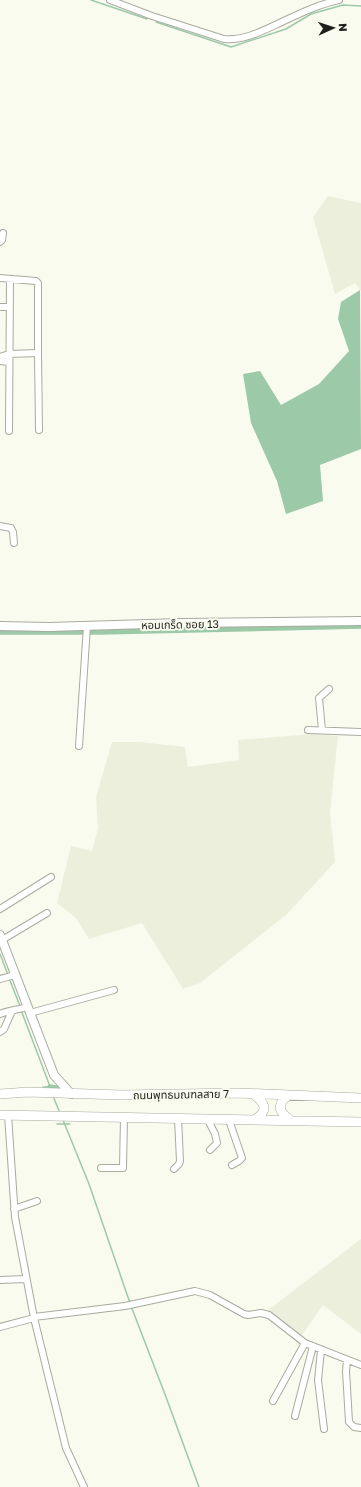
<svg xmlns="http://www.w3.org/2000/svg" width="361" height="1487" viewBox="0 0 361 1487" font-family="'Golos Text','Noto Sans Thai',sans-serif">
<rect width="100%" height="100%" fill="#f9fbef"/>
<!-- built -->
<path fill="#ecefdc" d="M328 196 361 203V291L355 283 335 294 313 217Z
M314 734 338 736 330 812 335 862 286 915 200 983 183 989 142 923 89 939 76 918 57 903 71 846 92 851 98 828 96 797 112 742H140L185 747 188 767 239 760 238 740Z
M361 1239V1334L323 1305 300 1338 267 1311Z"/>
<!-- water -->
<path fill="#9cc9a8" d="M360 290 361 449 320 465 323 501 286 514 277 481 251 423 243 374 260 371 281 405 319 384 349 351 338 319 341 302Z"/>
<g fill="none" stroke-linecap="round" stroke-linejoin="round">
<!-- stream -->
<path stroke="#9cc9a8" stroke-width="1.5" d="M91 0 147 19
M156 22 231 47 286 29 311 14 343 5 361 6
M0 954 8 975
M9 978 20 1006
M21 1010 51 1089
M43 1087H50
M53 1096 60 1113
M63 1120 89 1184 130 1303
M57 1124H70
M131 1306 166 1397 199 1487"/>
<!-- canal -->
<path stroke="#9cc9a8" stroke-width="5.5" d="M0 632H100L361 626
M50 1087 56 1088"/>
<defs>
<path id="minor" d="M110 0 152 16 224 39C246 41 266 29 286 20 303 12 320 4 339 0
M0 242 2 240 3 233
M0 278 36 281 38 283V353L39 430
M0 307H9
M0 357 9 354 38 353
M0 361 9 362
M9 431 10 279
M0 526 11 528 13 532 14 543
M308 730 361 732
M322 730 319 698 329 689
M79 746 87 626
M0 909 51 877
M2 940 47 913
M0 979 15 975
M30 1013 114 990
M0 1014C9 1010 18 1010 27 1007
M0 1032 4 1029 12 1011
M8 1115 15 1217 34 1318 66 1448 84 1487
M208 1120 215 1134 217 1143 210 1150
M229 1120 242 1158 239 1161 232 1165
M101 1168H123L124 1117
M174 1169 179 1164 180 1161 178 1118
M14 1209 37 1201
M0 1280 26 1279
M34 1317 125 1306 195 1291 210 1295 244 1314 248 1315 261 1313 269 1315 305 1343 361 1365
M0 1327 34 1318
M321 1350 318 1380 324 1429
M347 1360 346 1371 349 1422 354 1427 361 1428
M273 1401 305 1343
M295 1416 313 1346"/>
<path id="tertiary" d="M0 626 49 627 181 623 361 621
M0 935 54 1075 71 1094"/>
<path id="secondary" d="M0 1094 28 1092 122 1095 239 1093 361 1098
M253 1094C266 1103 269 1111 254 1120
M287 1096 282 1101 280 1108 283 1114 290 1120
M0 1115 361 1122"/>
</defs>
<!-- minor casing -->
<use href="#minor" stroke="#a8ab9f" stroke-width="8"/>
<!-- tertiary casing -->
<use href="#tertiary" stroke="#a8ab9f" stroke-width="10"/>
<!-- secondary casing -->
<use href="#secondary" stroke="#a8ab9f" stroke-width="10"/>
<!-- minor -->
<use href="#minor" stroke="#fff" stroke-width="6"/>
<!-- tertiary -->
<use href="#tertiary" stroke="#fff" stroke-width="8"/>
<!-- secondary -->
<use href="#secondary" stroke="#fff" stroke-width="9"/>
</g>
<g text-anchor="middle" dominant-baseline="central" stroke-width="4" stroke-linejoin="round" paint-order="stroke">
<!-- street labels -->
<g font-size="11" fill="#1f201b" stroke="#f9fbef">
<text transform="translate(180 624) rotate(-1)">หอมเกร็ด ซอย 13</text>
<text transform="translate(181 1094) rotate(-1)">ถนนพุทธมณฑลสาย 7</text>
</g>
</g>
<!-- north arrow -->
<g transform="translate(333 28) rotate(87)" stroke="#f9fbef" stroke-width="3" paint-order="stroke">
<path d="M0-3L7 15L0 10L-7 15Z" fill="#1f201b"/>
<text y="-6" font-size="11" font-weight="bold" text-anchor="middle" fill="#1f201b">N</text>
</g>
</svg>
